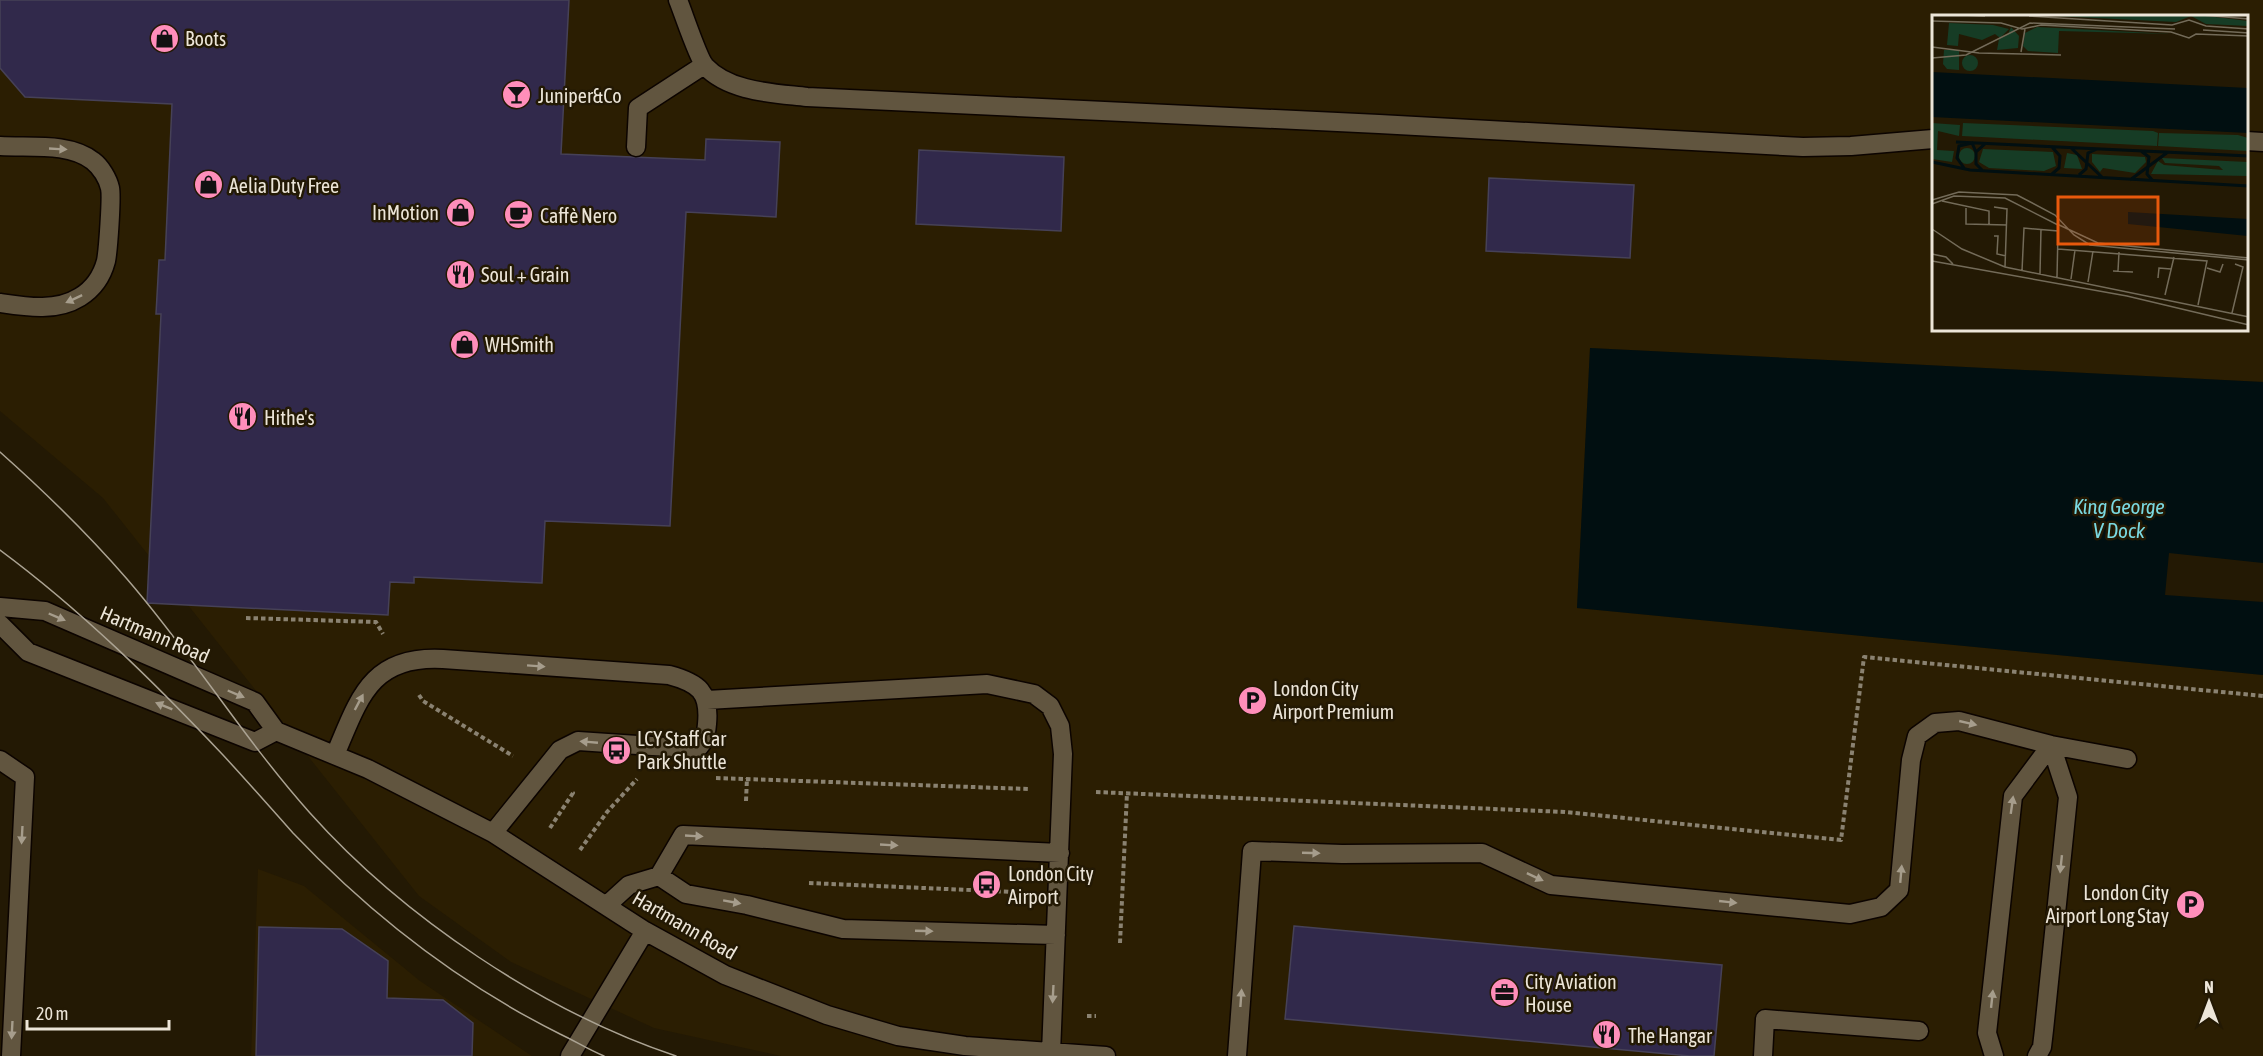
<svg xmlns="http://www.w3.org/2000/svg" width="2263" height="1056" viewBox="0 0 2263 1056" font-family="'Asap Condensed',sans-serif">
<rect width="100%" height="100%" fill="#231904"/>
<!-- built -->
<path fill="#2b1e02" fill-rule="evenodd" d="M0 0H2263V382L1590 348 1577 608 2263 675V1056H781L654 1028 511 962 419 896 103 498 0 411ZM1933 16H2246V330H1933Z
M258 869 304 886 420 981 532 1056H251Z"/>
<!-- water -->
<path fill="#010f11" d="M1590 348 2263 382V675L1577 608Z"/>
<!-- pier -->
<path fill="#231904" d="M2169 553 2263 563V602L2165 595Z"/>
<!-- building -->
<path fill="#31294b" stroke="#464157" stroke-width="1.5" d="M0 0H569L561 154 705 160 706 139 780 142 776 217 686 212 670 526 545 521 542 583 414 577V583L390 582 388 615 147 603 161 314H156L159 260H165L172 104 25 97 0 68Z
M919 150 1064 157 1061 231 916 224Z
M1489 178 1634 185 1630 258 1486 251Z
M1294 926 1722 965 1714 1056H1690L1285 1019Z
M259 927 342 929 388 961 387 998 443 1000 473 1023 472 1056H256Z"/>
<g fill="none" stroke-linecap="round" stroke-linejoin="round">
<defs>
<path id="minor" d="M678 0C683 12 698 58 705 66 729 92 773 93 807 97L1379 124 1803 147 1851 146 1933 139
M2246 141 2263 142
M0 146C29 148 69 142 93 161 101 167 108 179 110 188 112 197 108 251 106 261 102 276 93 289 80 297 56 312 27 307 0 303
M636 147 638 108 704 65
M0 607 45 611 255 702 276 731 368 769 493 833 645 931 725 975 827 1015 898 1036 965 1046 1106 1056
M0 624 28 652 255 742 276 731
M707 700 987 684 1034 694 1050 706 1060 726 1063 754 1051 1053
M335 755C359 699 370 655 443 659L669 675C699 683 710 692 707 724 706 735 705 741 697 749L578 741 560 750 493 833
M0 760 25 777 11 1056
M659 876 686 894 747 905 843 929 1056 935
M607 905 629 885 659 876 683 835 1060 853
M570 1056 645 931
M1237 1056 1252 851 1342 854 1482 853 1551 885 1850 914 1881 907 1899 890 1911 760 1917 736 1935 723 1959 721 2051 745 2127 759
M1763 1056 1765 1019 1919 1031
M1994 1056 1987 1033 2013 796 2051 745
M2037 1056 2042 1047 2044 1030 2068 797 2051 745"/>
</defs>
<!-- minor casing -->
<use href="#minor" stroke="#0c0400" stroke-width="21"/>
<!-- path -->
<path stroke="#8a8271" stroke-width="4" stroke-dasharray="4.5 3" stroke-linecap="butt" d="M246 618 376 622 383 634
M419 695 423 701 513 756
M716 778 1029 789
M1096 792 1565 812 1841 840 1864 657 2263 696
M746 801 747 778
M550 828 573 793 571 792
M580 850 607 812 637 779
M809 883 1015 892
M1120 943 1127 793
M1087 1016H1096"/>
<!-- minor -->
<use href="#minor" stroke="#61553f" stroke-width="18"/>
<!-- tram -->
<path stroke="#aba393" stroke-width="1.5" d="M0 452C45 492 88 534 127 579 192 654 244 739 310 813 403 917 544 1012 676 1056
M0 550C81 610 154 682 223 755 247 781 270 807 293 833 370 914 460 984 560 1034 575 1041 589 1050 604 1056"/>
</g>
<!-- one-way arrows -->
<defs><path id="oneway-solid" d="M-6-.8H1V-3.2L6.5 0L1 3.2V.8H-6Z" transform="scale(1.5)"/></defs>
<g fill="#a69d8c">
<use href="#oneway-solid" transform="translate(58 149) rotate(3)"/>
<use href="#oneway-solid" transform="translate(74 299) rotate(155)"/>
<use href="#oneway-solid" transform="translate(57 617) rotate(23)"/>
<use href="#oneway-solid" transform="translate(536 666) rotate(4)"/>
<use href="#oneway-solid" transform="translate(236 694) rotate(23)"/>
<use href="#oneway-solid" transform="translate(359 702) rotate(-62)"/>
<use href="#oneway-solid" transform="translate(164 706) rotate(-158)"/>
<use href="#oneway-solid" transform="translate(1968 723) rotate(13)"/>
<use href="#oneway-solid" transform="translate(589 742) rotate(-175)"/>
<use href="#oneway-solid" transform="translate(2012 805) rotate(-82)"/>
<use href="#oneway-solid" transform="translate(22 835) rotate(93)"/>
<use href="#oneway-solid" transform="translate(694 836) rotate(3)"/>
<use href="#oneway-solid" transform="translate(889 845) rotate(3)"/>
<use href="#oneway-solid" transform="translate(1311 853) rotate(2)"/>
<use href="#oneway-solid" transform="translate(2061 864) rotate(96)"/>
<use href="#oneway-solid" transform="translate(1901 874) rotate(-85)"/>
<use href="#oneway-solid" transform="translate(1535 877) rotate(25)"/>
<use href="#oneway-solid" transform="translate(732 902) rotate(10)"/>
<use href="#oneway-solid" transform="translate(1728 902) rotate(6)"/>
<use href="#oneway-solid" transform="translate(924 931) rotate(2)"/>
<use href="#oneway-solid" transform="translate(1053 994) rotate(93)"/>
<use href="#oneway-solid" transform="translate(1241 998) rotate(-86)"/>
<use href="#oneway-solid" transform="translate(1992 999) rotate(-84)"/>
<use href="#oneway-solid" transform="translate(12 1030) rotate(93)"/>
</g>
<!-- icons -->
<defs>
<symbol id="shop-disc" viewBox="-11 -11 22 22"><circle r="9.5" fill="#ff8eba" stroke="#231904"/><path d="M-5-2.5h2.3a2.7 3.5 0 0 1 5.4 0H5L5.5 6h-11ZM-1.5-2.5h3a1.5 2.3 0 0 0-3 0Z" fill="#111"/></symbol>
<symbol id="bar-disc" viewBox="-11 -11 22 22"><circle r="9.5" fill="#ff8eba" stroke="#231904"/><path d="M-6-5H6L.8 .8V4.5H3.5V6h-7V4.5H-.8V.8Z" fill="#111"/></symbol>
<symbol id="cafe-disc" viewBox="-11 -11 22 22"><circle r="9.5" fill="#ff8eba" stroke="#231904"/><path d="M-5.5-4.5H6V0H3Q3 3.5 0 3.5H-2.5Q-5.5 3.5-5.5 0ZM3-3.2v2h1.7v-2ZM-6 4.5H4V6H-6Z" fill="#111"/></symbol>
<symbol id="restaurant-disc" viewBox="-11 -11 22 22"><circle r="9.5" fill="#ff8eba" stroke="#231904"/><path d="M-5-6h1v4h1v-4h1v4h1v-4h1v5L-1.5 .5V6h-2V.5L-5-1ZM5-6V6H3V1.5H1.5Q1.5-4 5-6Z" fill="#111"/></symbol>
<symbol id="parking-disc" viewBox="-11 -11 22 22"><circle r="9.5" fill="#ff8eba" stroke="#231904"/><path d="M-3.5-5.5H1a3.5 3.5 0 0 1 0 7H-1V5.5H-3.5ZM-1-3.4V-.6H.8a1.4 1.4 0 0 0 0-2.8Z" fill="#111"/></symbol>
<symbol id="bus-disc" viewBox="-11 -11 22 22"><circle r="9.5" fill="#ff8eba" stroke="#231904"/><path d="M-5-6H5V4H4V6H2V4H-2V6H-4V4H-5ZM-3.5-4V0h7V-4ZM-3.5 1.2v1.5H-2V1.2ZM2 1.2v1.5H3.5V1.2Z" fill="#111"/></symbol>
<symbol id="office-disc" viewBox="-11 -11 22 22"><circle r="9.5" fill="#ff8eba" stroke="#231904"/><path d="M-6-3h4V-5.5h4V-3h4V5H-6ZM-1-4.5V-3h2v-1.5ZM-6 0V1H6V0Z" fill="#111"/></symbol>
</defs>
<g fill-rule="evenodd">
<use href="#shop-disc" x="148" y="22" width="33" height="33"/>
<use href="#bar-disc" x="500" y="78" width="33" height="33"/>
<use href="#shop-disc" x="192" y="168" width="33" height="33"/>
<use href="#shop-disc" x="444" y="196" width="33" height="33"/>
<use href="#cafe-disc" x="502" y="198" width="33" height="33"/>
<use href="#restaurant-disc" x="444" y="258" width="33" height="33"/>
<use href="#shop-disc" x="448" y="328" width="33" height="33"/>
<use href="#restaurant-disc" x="226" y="400" width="33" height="33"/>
<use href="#parking-disc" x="1236" y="684" width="33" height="33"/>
<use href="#bus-disc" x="600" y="734" width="33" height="33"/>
<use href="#bus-disc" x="970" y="868" width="33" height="33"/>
<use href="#parking-disc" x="2174" y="888" width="33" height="33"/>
<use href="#office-disc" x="1488" y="976" width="33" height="33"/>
<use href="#restaurant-disc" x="1590" y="1018" width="33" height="33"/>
</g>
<g text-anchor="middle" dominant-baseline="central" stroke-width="5" stroke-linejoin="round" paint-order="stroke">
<!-- poi labels -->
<g font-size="20" fill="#ece5d8" stroke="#231904" text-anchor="start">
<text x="185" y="38">Boots</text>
<text x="538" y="95">Juniper&amp;Co</text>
<text x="229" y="185">Aelia Duty Free</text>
<text x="439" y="212" text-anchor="end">InMotion</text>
<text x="540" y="215">Caffè Nero</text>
<text x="481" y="274">Soul + Grain</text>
<text x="485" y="344">WHSmith</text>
<text x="264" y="417">Hithe's</text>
<text x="1273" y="688">London City<tspan x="1273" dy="23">Airport Premium</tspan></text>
<text x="637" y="738">LCY Staff Car<tspan x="637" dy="23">Park Shuttle</tspan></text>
<text x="1008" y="873">London City<tspan x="1008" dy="23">Airport</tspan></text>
<text x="2169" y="892" text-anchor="end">London City<tspan x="2169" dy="23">Airport Long Stay</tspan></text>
<text x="1525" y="981">City Aviation<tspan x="1525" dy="23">House</tspan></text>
<text x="1628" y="1035">The Hangar</text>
</g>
<!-- street labels -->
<g font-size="20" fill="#ece5d8" stroke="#231904">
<text transform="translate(155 634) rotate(23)">Hartmann Road</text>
<text transform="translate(685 925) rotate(30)">Hartmann Road</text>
</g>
<!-- water labels -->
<g font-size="21" font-style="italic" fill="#7ad9e1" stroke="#231904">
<text x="2119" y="506">King George<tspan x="2119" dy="24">V Dock</tspan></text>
</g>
</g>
<!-- overview -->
<g transform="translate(1932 15)">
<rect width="316" height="316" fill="#231904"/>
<path d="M104 0H267L316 6V11L274 9 259 1 244 7ZM17 8 61 10 77 14 68 23 63 19 50 25 27 19 26 31 15 30ZM79 12 87 21 86 33 65 35 67 24 76 19ZM105 12 239 19 127 16 126 38 96 36 91 31 93 18ZM12 35H27V55L15 54 11 49ZM30 48a8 8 0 1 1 16 0a8 8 0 1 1-16 0ZM0 108 28 110 27 121 6 116 5 135 22 136 20 147 0 144ZM31 108 221 116 226 118 225 131 30 121ZM227 118 306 120 316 123V136L226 131ZM27 141a8 8 0 1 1 16 0a8 8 0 1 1-16 0ZM51 134 121 137 124 151 112 156 57 153 47 147ZM135 138 145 140 150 154 132 153ZM160 139 213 142 214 147 203 158 171 153 168 157 160 147ZM230 143 316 147V161L219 159 226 146 232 150 291 155 287 151 233 148Z" fill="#163c25"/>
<path d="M0 57 316 73V118L0 102ZM196 197 316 204V221L196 209Z" fill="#010f11"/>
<path fill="none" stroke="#010f11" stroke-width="3" d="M24 127 317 141M139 133 171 163M209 136 217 142 215 159 221 166M0 147 38 155 317 171M32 153 25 143 27 131 40 128 44 137M50 155 44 149V137L54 128M120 159 127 153 128 141 120 132M147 160 154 154 156 138 165 134M198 165 236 137"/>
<path fill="none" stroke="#736b59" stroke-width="1.5" d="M30 0 53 1M53 0H82M270 0 317 4M97 1 240 10 257 5 274 11 317 14M0 6 69 8 90 14 109 10 239 17 257 23 264 19 317 21M271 15 317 18M0 32 47 38 129 40M89 37 93 14M0 43 34 40 98 8 243 14M0 185 27 177 85 180 123 200 142 220 158 230 317 245M10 186 57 196V210M0 189 22 181 73 183 126 210M62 192 75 194 73 252M34 193V209L75 210M125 209 166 228 317 243M0 214 30 234 73 252 317 302M62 221H66L65 239 74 241M126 234 275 246 266 290M0 239 14 242 21 249M0 246 195 281 317 310M275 253 288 257 291 249M90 256 92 213 126 216 125 262M181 256 201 257M186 256 187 237M108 259 109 214M226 263 227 253 239 254M139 264 143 235M156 267 161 236M233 280 242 242M300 298 311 252 303 249"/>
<path fill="#e8590c" fill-opacity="0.15" stroke="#e8590c" stroke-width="3" d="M126 182H226V229H126Z"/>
<rect width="316" height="316" fill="none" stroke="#ece5d8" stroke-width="3"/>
</g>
<!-- north arrow -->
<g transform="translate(2209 1002)" stroke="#231904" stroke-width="4.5" paint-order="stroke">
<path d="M0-4.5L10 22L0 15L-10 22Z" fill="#ece5d8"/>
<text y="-9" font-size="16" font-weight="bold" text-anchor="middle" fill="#ece5d8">N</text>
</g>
<!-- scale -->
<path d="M27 1020v9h142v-9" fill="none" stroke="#ece5d8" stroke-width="3"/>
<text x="36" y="1020" font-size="18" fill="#ece5d8" stroke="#231904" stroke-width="4.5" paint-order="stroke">20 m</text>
</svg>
